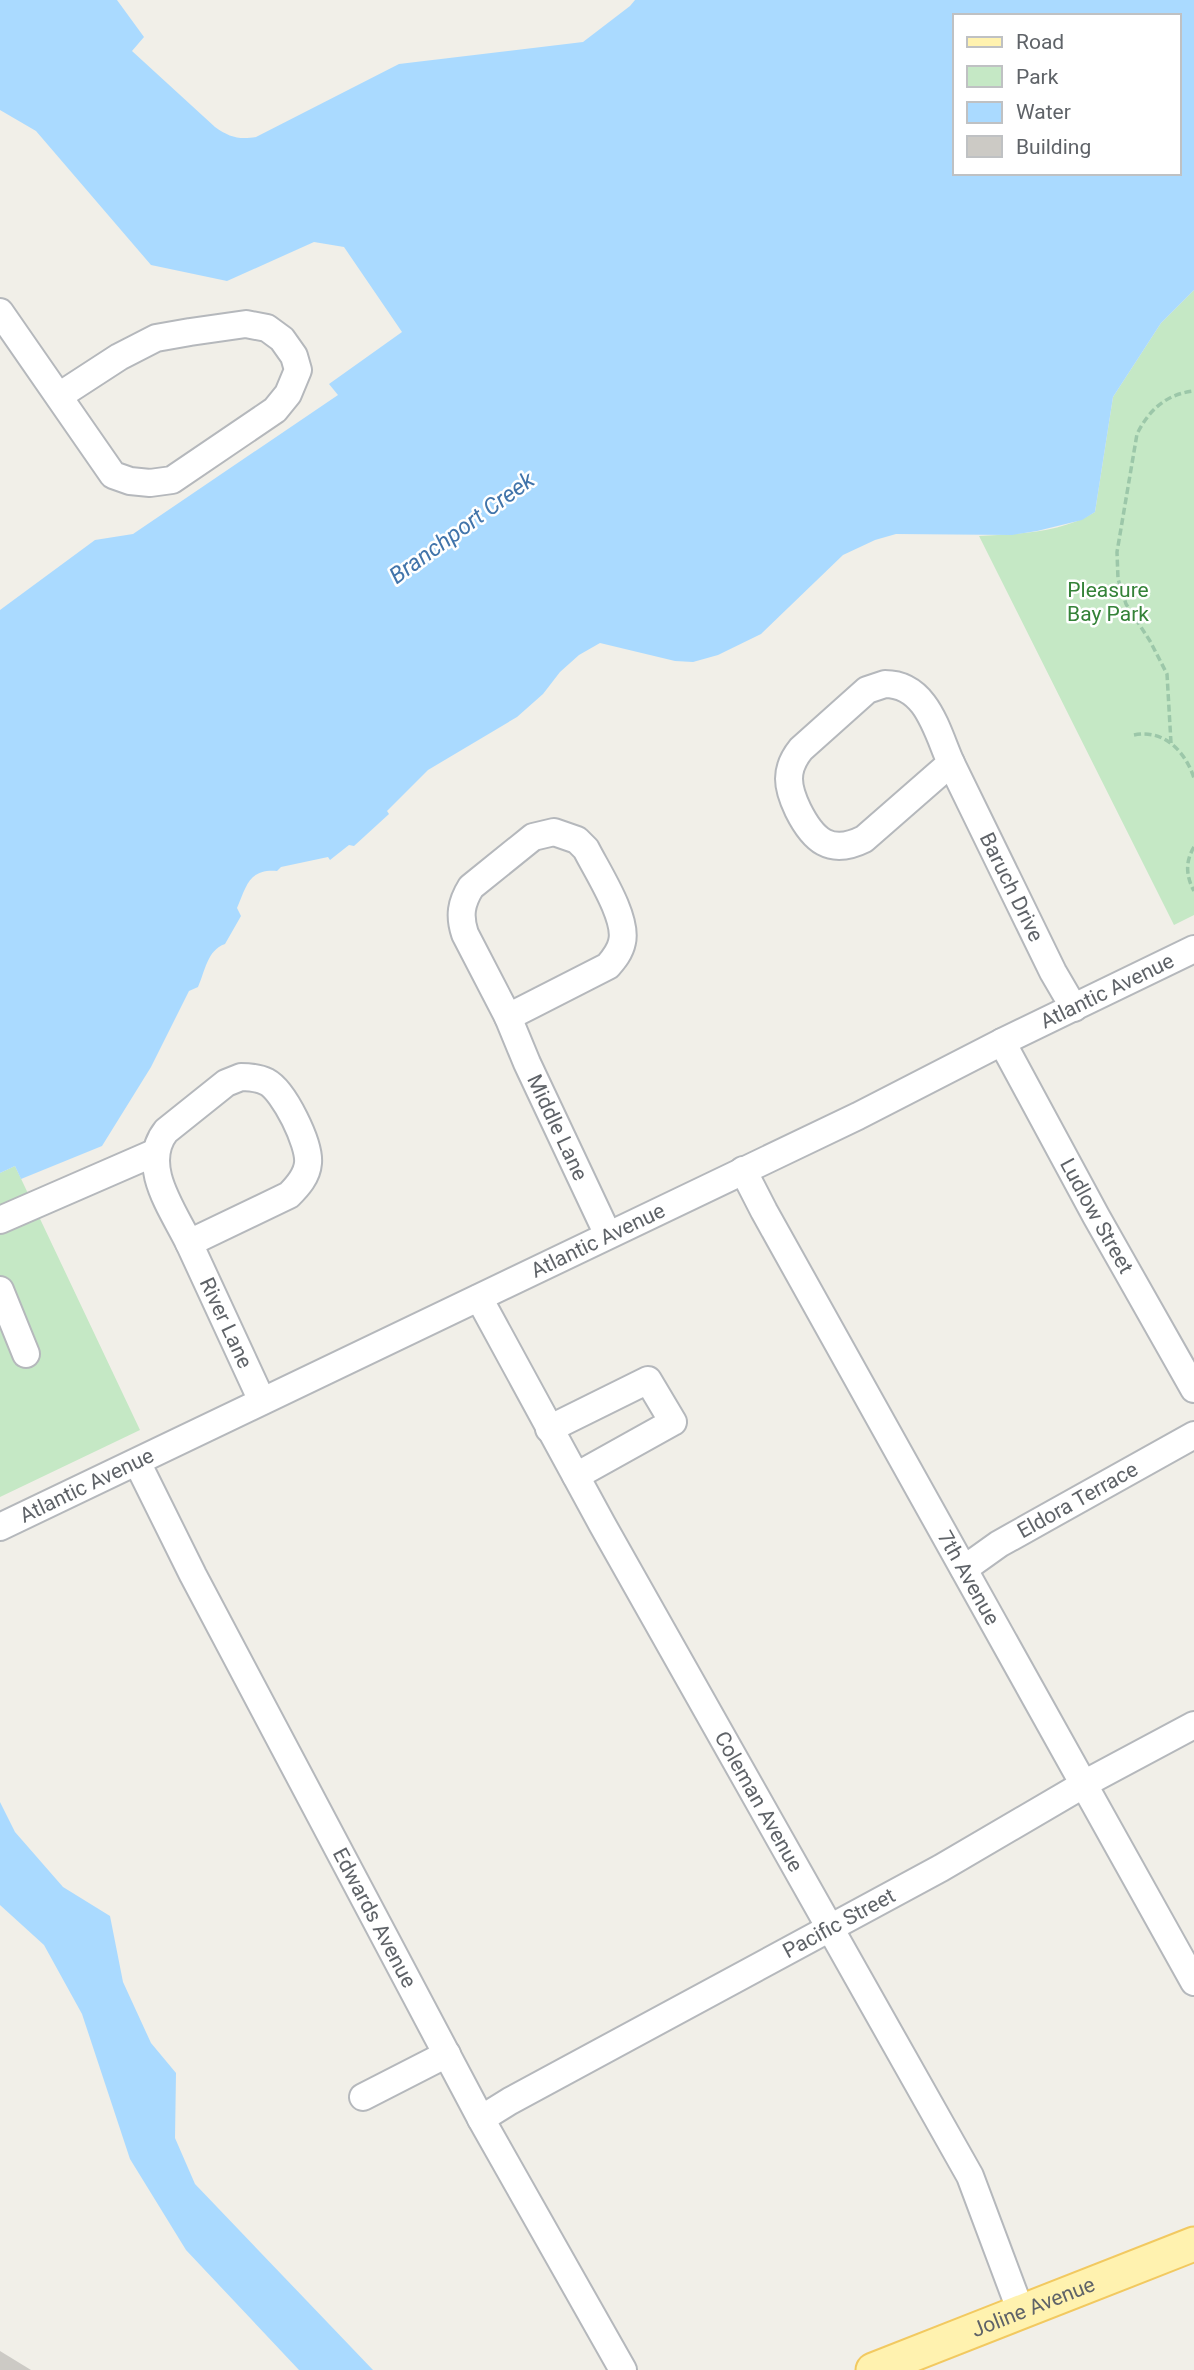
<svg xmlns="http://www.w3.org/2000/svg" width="1194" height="2370" viewBox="0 0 1194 2370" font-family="Roboto,sans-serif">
<rect width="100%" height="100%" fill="#f1efe8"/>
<!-- green -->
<path fill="#c5e8c5" d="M1194 290V915L1174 925 979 536C1017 534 1061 533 1095 512L1113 397 1161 323Z
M15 1166 140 1430 0 1497V1173Z"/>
<!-- water -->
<path fill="#aadaff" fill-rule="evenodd" d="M0 0H117L144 37 132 51 215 127C229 137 239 140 256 137L399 64 583 42 630 6 635 0H1194V290L1161 323 1113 397 1095 512 1082 520 1037 531 1012 535 896 534 875 540 843 555 761 634 718 655 693 662 675 661 600 643 579 655 560 672 543 694 517 717 428 770 387 811 389 814 354 846 349 845 330 860 328 857 281 867 277 871C249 869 247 885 237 908L241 916 225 944C207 950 205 972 198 987L189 991 151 1067 102 1146 21 1179 15 1166 0 1173V610L95 540 133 534 338 395 329 384 402 332 344 247 314 242 227 281 151 265 36 131 0 110ZM954 16H1178V173H954Z
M0 1802 15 1832 63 1887 110 1916 123 1982 151 2043 176 2073 175 2138 195 2184 373 2370H299L186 2250 130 2159 82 2014 44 1945 0 1905Z"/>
<!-- building -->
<path fill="#cccac5" d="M0 2351 31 2370H0Z"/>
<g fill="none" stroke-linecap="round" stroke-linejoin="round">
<defs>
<g id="minor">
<path d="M0 312 113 475 130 481 150 483 172 480 275 410 288 394 298 370 294 356 282 339 267 328 246 324 190 332 156 338 119 357 59 396"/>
<path d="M885 684C927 684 937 732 951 763L864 839C830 856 813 840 798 810 787 787 784 770 801 749L867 690Z"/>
<path id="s1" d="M951 763 1053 972 1074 1008"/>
<path d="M554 832 577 840 586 849C597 871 628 918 622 942 620 952 614 959 608 966L508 1017 465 934C459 916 461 903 471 887L533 837Z"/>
<path id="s2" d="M508 1017 527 1063 608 1235"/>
<path id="s3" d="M1002 1042 1096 1216 1194 1389"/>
<path d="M241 1077C250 1077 259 1078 267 1082 284 1091 310 1144 308 1163 307 1176 298 1186 289 1195L189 1243C173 1210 139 1165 166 1131L226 1083Z"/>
<path id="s4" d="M743 1170 764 1211 1194 1982"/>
<path d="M0 1220 154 1153"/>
<path id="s5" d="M189 1243 262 1401"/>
<path d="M0 1290 26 1354"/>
<path id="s6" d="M479 1298 602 1524 970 2176 1021 2312"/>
<path d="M549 1429 648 1380 673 1422 576 1476"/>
<path id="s7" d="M137 1462 193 1575 481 2119 623 2370"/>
<path id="s8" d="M0 1527 858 1116 1002 1042 1194 949"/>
<path id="s9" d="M964 1569 999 1544 1194 1435"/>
<path d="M363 2097 447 2054"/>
<path id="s10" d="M481 2119 510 2101 941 1868 1093 1779 1194 1725"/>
</g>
<g id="major">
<path id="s11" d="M873 2370 1194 2244"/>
</g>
</defs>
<!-- minor casing -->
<use href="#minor" stroke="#b5b8bc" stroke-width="30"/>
<!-- major casing -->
<use href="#major" stroke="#f2c960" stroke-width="37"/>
<!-- path -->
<path stroke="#9cc7a9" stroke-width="3.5" stroke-dasharray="7 3.5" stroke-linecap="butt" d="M1134 735C1164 729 1185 751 1194 778
M1171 743 1167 674 1150 641 1126 604 1118 579 1117 552 1137 434C1149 410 1166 394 1194 391
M1194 847C1185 862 1186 876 1194 891"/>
<!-- minor -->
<use href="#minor" stroke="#fff" stroke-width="26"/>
<!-- major -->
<use href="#major" stroke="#fff2af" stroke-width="33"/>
</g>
<g text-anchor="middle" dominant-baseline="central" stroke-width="5" stroke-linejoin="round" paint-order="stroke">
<!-- park labels -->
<g font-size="21" fill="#348238" stroke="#fff">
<text x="1108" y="590">Pleasure<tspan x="1108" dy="24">Bay Park</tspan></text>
</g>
<!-- street labels -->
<g font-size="21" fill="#5f6368" stroke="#fff">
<text stroke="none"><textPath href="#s1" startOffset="138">Baruch Drive</textPath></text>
<text stroke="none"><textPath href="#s8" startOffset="1230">Atlantic Avenue</textPath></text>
<text stroke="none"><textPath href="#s2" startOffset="121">Middle Lane</textPath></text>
<text stroke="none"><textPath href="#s3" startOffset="198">Ludlow Street</textPath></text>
<text stroke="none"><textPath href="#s8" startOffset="663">Atlantic Avenue</textPath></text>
<text stroke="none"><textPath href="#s5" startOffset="88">River Lane</textPath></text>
<text stroke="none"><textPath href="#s8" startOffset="96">Atlantic Avenue</textPath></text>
<text stroke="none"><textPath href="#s9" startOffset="133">Eldora Terrace</textPath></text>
<text stroke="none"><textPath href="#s4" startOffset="466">7th Avenue</textPath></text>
<text stroke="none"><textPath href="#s6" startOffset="576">Coleman Avenue</textPath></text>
<text stroke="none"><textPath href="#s7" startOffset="514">Edwards Avenue</textPath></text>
<text stroke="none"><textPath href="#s10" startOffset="408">Pacific Street</textPath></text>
<text stroke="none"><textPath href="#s11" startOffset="172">Joline Avenue</textPath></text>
</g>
<!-- water labels -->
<g font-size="23" font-style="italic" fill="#4174aa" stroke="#fff">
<text transform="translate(462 528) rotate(-36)">Branchport Creek</text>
</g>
</g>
<!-- legend -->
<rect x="953" y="14" width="228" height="161" fill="#ffffff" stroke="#bfc1c3" stroke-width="2"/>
<rect x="967" y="37" width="35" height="10" fill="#fff2af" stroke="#bfc1c3" stroke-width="2"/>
<text x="1016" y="49" font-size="21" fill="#5f6368">Road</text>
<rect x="967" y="66" width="35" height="21" fill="#c5e8c5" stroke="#bfc1c3" stroke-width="2"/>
<text x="1016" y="84" font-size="21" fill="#5f6368">Park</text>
<rect x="967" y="102" width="35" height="21" fill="#aadaff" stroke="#bfc1c3" stroke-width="2"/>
<text x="1016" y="119" font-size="21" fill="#5f6368">Water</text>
<rect x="967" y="136" width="35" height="21" fill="#cccac5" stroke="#bfc1c3" stroke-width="2"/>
<text x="1016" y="154" font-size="21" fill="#5f6368">Building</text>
</svg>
